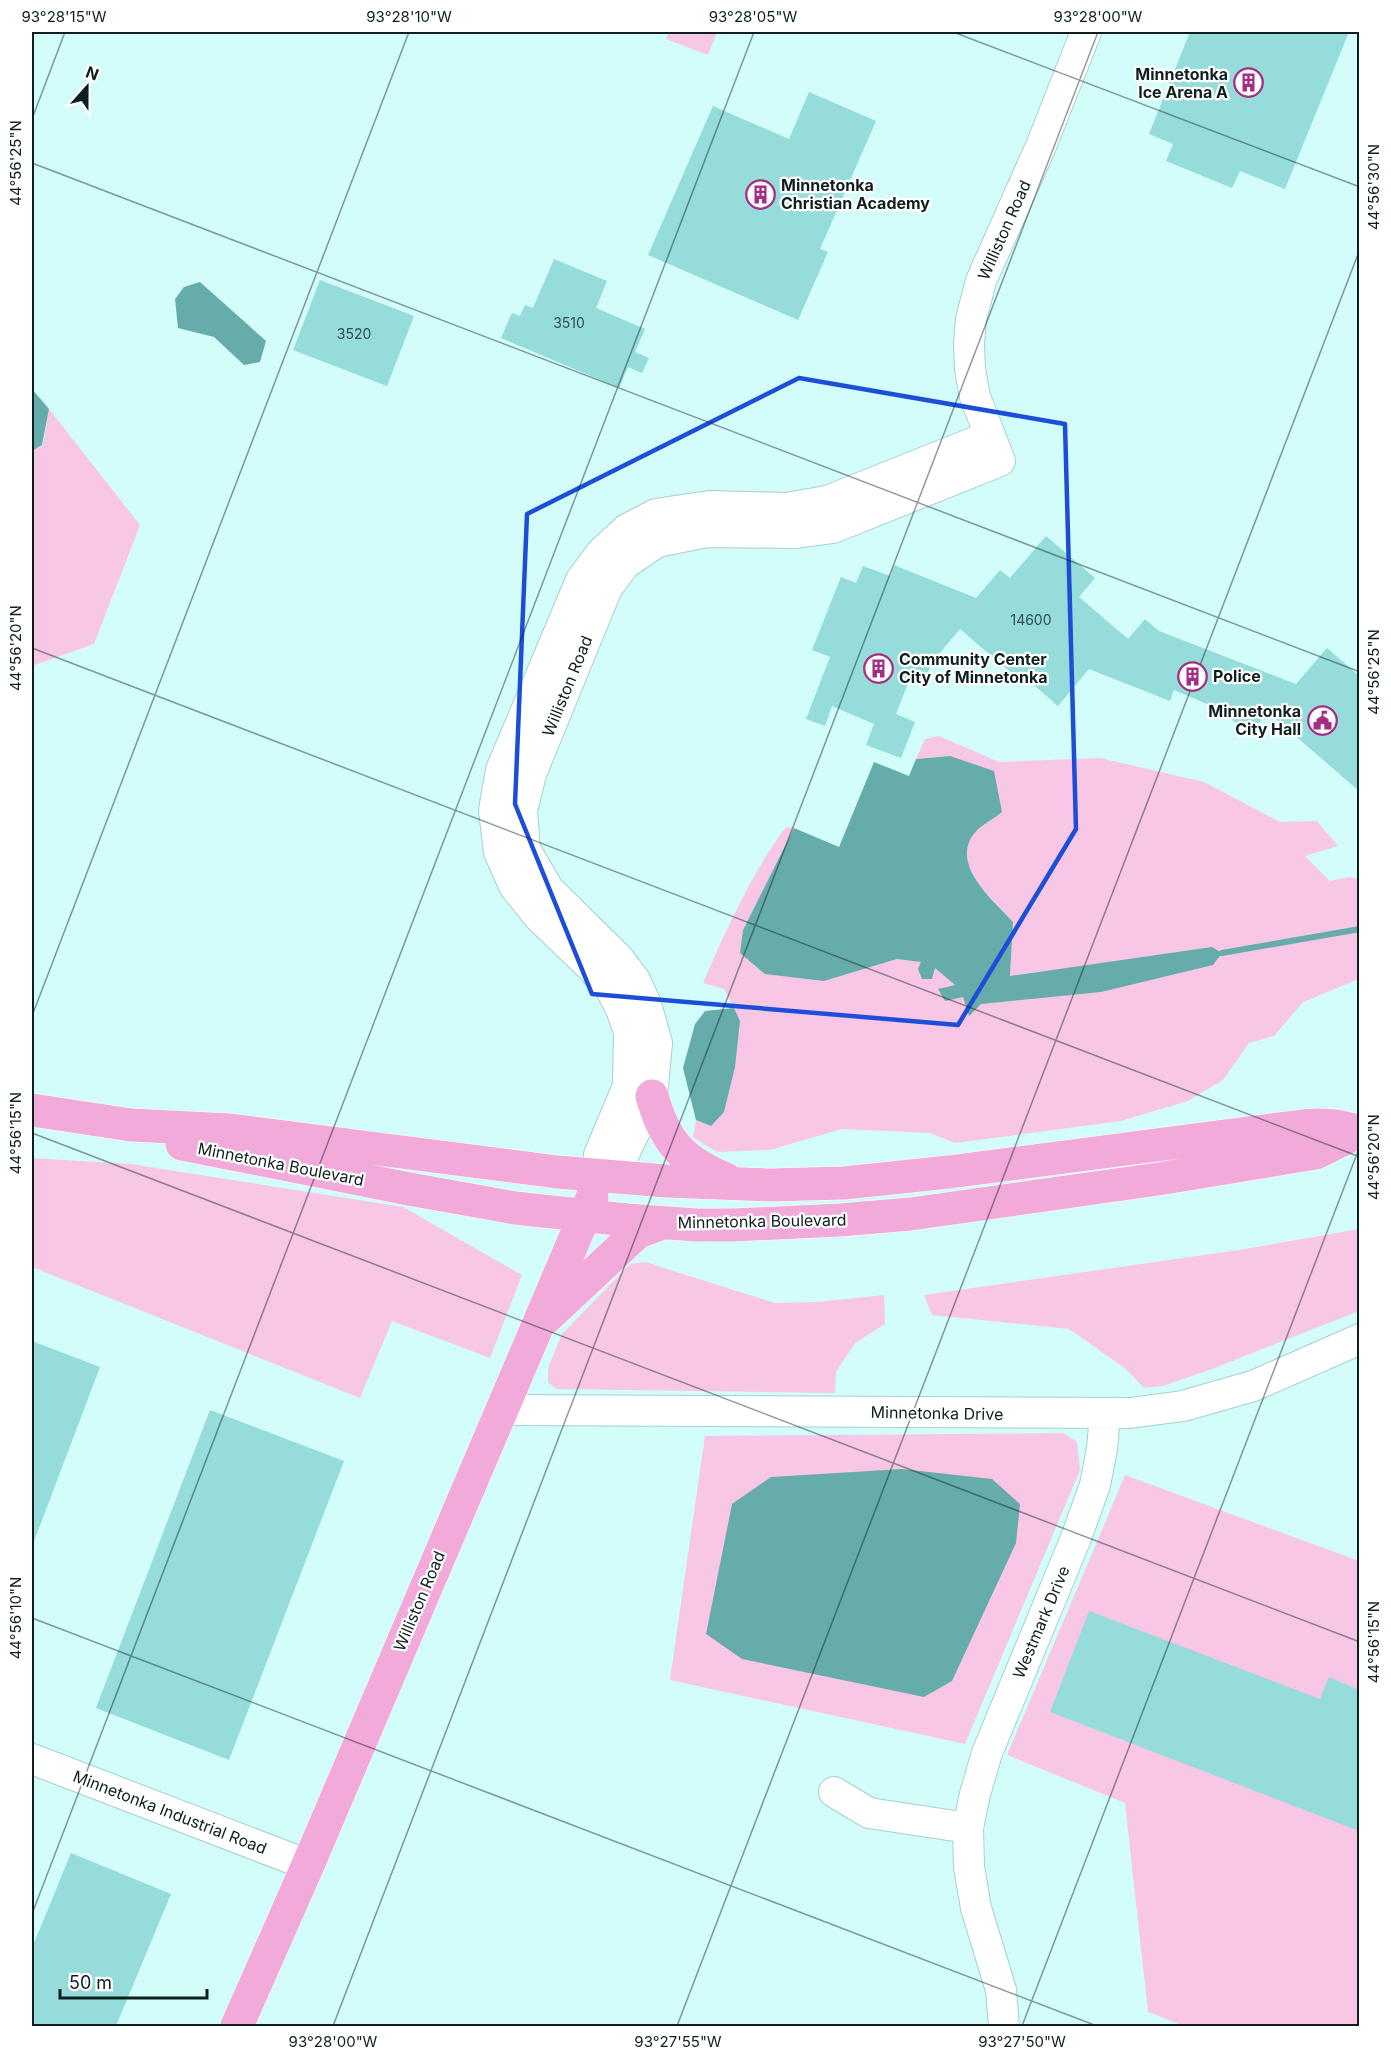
<svg xmlns="http://www.w3.org/2000/svg" width="1391" height="2058" viewBox="0 0 1391 2058" font-family="Inter,sans-serif">
<rect width="100%" height="100%" fill="#d2fdfb"/>
<!-- green -->
<path fill="#f8c7e5" d="M669 32H717L708 55 666 39Z
M49 409 140 525 94 644 32 666V451L43 445Z
M939 736 999 762 1100 758 1204 782 1280 822 1317 821 1338 846 1305 856 1330 881 1349 877 1359 879V979L1303 1002 1274 1036 1249 1043 1223 1080 1188 1101 1121 1121 955 1143 930 1133 842 1129 770 1150 717 1152 693 1137 696 1120 711 1126 740 1021 724 989 703 983C726 931 751 873 786 827L794 828 743 930 740 953 824 981 897 959 922 962 935 967 955 985 963 997 969 1015 1010 976 1013 922C994 900 951 866 973 835 979 826 994 819 1002 812L950 756 916 759 925 739Z
M32 1158 131 1164 403 1207 522 1275 490 1358 392 1321 360 1398 32 1267Z
M1359 1229V1311L1212 1369 1163 1386 1144 1388 1126 1369 1069 1329 932 1315 924 1295 1239 1250Z
M645 1262 775 1303 818 1302 884 1295 885 1324 855 1343 836 1372 835 1393 556 1389 548 1382V1368L562 1334 630 1264Z
M1063 1433 1077 1442 1080 1470 965 1744 670 1680 705 1436Z
M1125 1475 1359 1561V2026H1184L1148 2012 1125 1803 1007 1755Z"/>
<!-- water -->
<path fill="#66acaa" d="M200 282 266 341 260 362 244 365 214 337 178 328 175 299 184 287Z
M32 389 49 409 42 445 32 451Z
M950 756 994 771 1002 812C994 819 979 826 973 835 951 866 994 901 1013 922L1010 976 1212 947 1222 953 1213 965 1101 992 981 1004 969 1016 963 997 945 1001 938 989 955 985 935 968 932 979H922L918 969 921 962 897 959 824 981 765 974 740 953 743 930 794 828 839 847 874 762 909 776 916 759Z
M734 1008 740 1021 735 1067 724 1112 711 1126 696 1120 683 1068 695 1024 705 1011Z
M902 1469 992 1479 1020 1504 1016 1543 952 1681 924 1697 742 1659 706 1634 732 1504 771 1477Z"/>
<g fill="none" stroke-linecap="round" stroke-linejoin="round">
<!-- stream -->
<path stroke="#66acaa" stroke-width="6" d="M1222 953 1360 929"/>
</g>
<!-- building -->
<path fill="#95dcda" d="M1190 32H1349L1285 189 1240 171 1232 188 1166 161 1173 144 1149 134Z
M809 92 876 121 820 249 828 252 798 320 648 255 713 106 789 139Z
M554 259 607 281 596 308 645 329 635 352 649 358 642 373 628 367 619 388 501 338 512 313 520 316 525 305 533 308Z
M320 280 414 316 387 386 293 350Z
M1046 536 1095 578 1079 597 1128 639 1145 619 1159 631 1296 684 1327 648 1359 676V791L1270 714 1265 720 1263 718 1249 734 1221 710 1174 690 1170 701 1089 669 1058 706 1020 673 1016 677 960 629 933 661 924 681 911 676 896 714 915 722 901 758 866 745 874 724 832 706 825 726 806 719 830 657 812 650 841 577 856 583 863 566 890 576 894 565 976 598 1000 570 1010 578Z
M32 1341 100 1367 33 1544H32Z
M210 1410 344 1461 229 1760 96 1708Z
M1089 1611 1320 1699 1329 1677 1359 1690V1831L1050 1712Z
M71 1853 171 1894 116 2026H32V1948Z"/>
<g fill="none" stroke-linecap="round" stroke-linejoin="round">
<defs>
<path id="minor" d="M602 1176 622 1158 652 1096 657 1043 646 1004 635 980 619 959 549 890 525 849 522 811 531 774 607 588 625 564 657 542 707 532 796 533 833 528 1000 461 975 397 970 369 969 344 971 319 981 281 1041 146 1086 32
M602 1176 599 1155 628 1086 629 1032 621 1009 610 988 592 968 538 916 514 886 499 852 494 810 501 770 581 580 601 553 627 529 656 514 709 506 786 508 827 501 990 436
M502 1410 1130 1413 1183 1406 1253 1386 1360 1339
M32 1759 308 1865
M834 1792 869 1813 968 1828
M1004 2026 1001 1990 976 1908 969 1867 968 1828 975 1794 987 1753 1076 1538 1095 1485 1102 1449 1105 1414"/>
<path id="major" d="M652 1096C665 1142 682 1161 726 1179
M32 1110 131 1125 230 1130 557 1172 666 1181 771 1185 844 1183 949 1172 1302 1126C1322 1124 1337 1125 1357 1131
M182 1144 409 1189 515 1208 627 1220 696 1225H733L840 1220 911 1214 1158 1179 1316 1153 1360 1131
M546 1318 638 1232 663 1223
M237 2026 308 1865 592 1198"/>
</defs>
<!-- minor casing -->
<use href="#minor" stroke="#a6d0ce" stroke-width="32"/>
<!-- major casing -->
<use href="#major" stroke="#fff" stroke-width="34"/>
<!-- minor -->
<use href="#minor" stroke="#fff" stroke-width="30"/>
<!-- major -->
<use href="#major" stroke="#f1aada" stroke-width="33"/>
</g>
<!-- marked area -->
<path fill="none" stroke="#1d4ed8" stroke-width="4.5" stroke-linejoin="round" d="M799 378 1065 424 1076 829 958 1025 592 994 515 804 527 514Z"/>
<!-- ticks -->
<path fill="none" stroke="#0f1f1f" stroke-width="1.5" stroke-opacity="0.45" d="M953 32 1360 187M32 119 65 32M32 163 1360 672M32 648 1360 1157M32 1016 409 32M32 1133 1360 1642M32 1618 1097 2026M32 1914 754 32M333 2026 1098 32M677 2026 1360 249M1022 2026 1360 1146"/>
<!-- icons -->
<defs>
<symbol id="building-ring" viewBox="-11 -11 22 22"><circle r="9.5" fill="#fff" stroke="#a52d84" stroke-width="1.5"/><path d="M-4-6H4V6H1V3H-1V6H-4ZM-2.5-4.3h1.7v1.8h-1.7ZM.8-4.3h1.7v1.8H.8ZM-2.5-1h1.7V.8h-1.7ZM.8-1h1.7V.8H.8Z" fill="#a52d84"/></symbol>
<symbol id="civic-ring" viewBox="-11 -11 22 22"><circle r="9.5" fill="#fff" stroke="#a52d84" stroke-width="1.5"/><path d="M-.6-6.5H3V-4.5H.6V-3L4-1V1h2V6H-6V1h2V-1L-.6-3ZM-1.2 2.5V6h2.4V2.5Z" fill="#a52d84"/></symbol>
</defs>
<g fill-rule="evenodd">
<use href="#building-ring" x="1232" y="66" width="33" height="33"/>
<use href="#building-ring" x="744" y="178" width="33" height="33"/>
<use href="#building-ring" x="862" y="652" width="33" height="33"/>
<use href="#building-ring" x="1176" y="660" width="33" height="33"/>
<use href="#civic-ring" x="1306" y="704" width="33" height="33"/>
</g>
<g text-anchor="middle" dominant-baseline="central" stroke-width="4.5" stroke-linejoin="round" paint-order="stroke">
<!-- number labels -->
<g font-size="14" fill="#304e4e">
<text x="569" y="322">3510</text>
<text x="354" y="333">3520</text>
<text x="1031" y="619">14600</text>
</g>
<!-- poi labels -->
<g font-size="16" font-weight="bold" fill="#0f1f1f" stroke="#fff" text-anchor="start">
<text x="1228" y="74" text-anchor="end">Minnetonka<tspan x="1228" dy="18">Ice Arena A</tspan></text>
<text x="781" y="185">Minnetonka<tspan x="781" dy="18">Christian Academy</tspan></text>
<text x="899" y="659">Community Center<tspan x="899" dy="18">City of Minnetonka</tspan></text>
<text x="1213" y="676">Police</text>
<text x="1301" y="711" text-anchor="end">Minnetonka<tspan x="1301" dy="18">City Hall</tspan></text>
</g>
<!-- street labels -->
<g font-size="16" fill="#0f1f1f" stroke="#fff">
<text transform="translate(1004 230) rotate(-66)">Williston Road</text>
<text transform="translate(567 686) rotate(-68)">Williston Road</text>
<text transform="translate(281 1164) rotate(11)">Minnetonka Boulevard</text>
<text transform="translate(762 1221) rotate(-1)">Minnetonka Boulevard</text>
<text transform="translate(937 1413) rotate(1)">Minnetonka Drive</text>
<text transform="translate(419 1601) rotate(-67)">Williston Road</text>
<text transform="translate(1041 1622) rotate(-67)">Westmark Drive</text>
<text transform="translate(170 1812) rotate(21)">Minnetonka Industrial Road</text>
</g>
</g>
<!-- border -->
<rect width="1391" height="2058" fill="none" stroke="#ffffff" stroke-width="66"/>
<!-- north arrow -->
<g transform="translate(87 87) rotate(21)" stroke="#ffffff" stroke-width="4.5" paint-order="stroke">
<path d="M0-4.5L10 22L0 15L-10 22Z" fill="#0f1f1f"/>
<text y="-9" font-size="16" font-weight="bold" text-anchor="middle" fill="#0f1f1f">N</text>
</g>
<!-- scale -->
<path d="M60 1989v9h147v-9" fill="none" stroke="#0f1f1f" stroke-width="3"/>
<text x="69" y="1989" font-size="18" fill="#0f1f1f" stroke="#ffffff" stroke-width="4.5" paint-order="stroke">50 m</text>
<rect x="33" y="33" width="1325" height="1992" fill="none" stroke="#0f1f1f" stroke-width="2"/>
<g font-size="15" text-anchor="middle" fill="#0f1f1f">
<text x="64" y="22">93°28'15"W</text>
<text x="409" y="22">93°28'10"W</text>
<text x="753" y="22">93°28'05"W</text>
<text x="1098" y="22">93°28'00"W</text>
<text transform="translate(16 163) rotate(-90)" y="5">44°56'25"N</text>
<text transform="translate(1374 187) rotate(-90)" y="5">44°56'30"N</text>
<text transform="translate(16 648) rotate(-90)" y="5">44°56'20"N</text>
<text transform="translate(1374 672) rotate(-90)" y="5">44°56'25"N</text>
<text transform="translate(16 1133) rotate(-90)" y="5">44°56'15"N</text>
<text transform="translate(1374 1157) rotate(-90)" y="5">44°56'20"N</text>
<text transform="translate(16 1618) rotate(-90)" y="5">44°56'10"N</text>
<text transform="translate(1374 1642) rotate(-90)" y="5">44°56'15"N</text>
<text x="333" y="2047">93°28'00"W</text>
<text x="678" y="2047">93°27'55"W</text>
<text x="1022" y="2047">93°27'50"W</text>
</g>
</svg>
